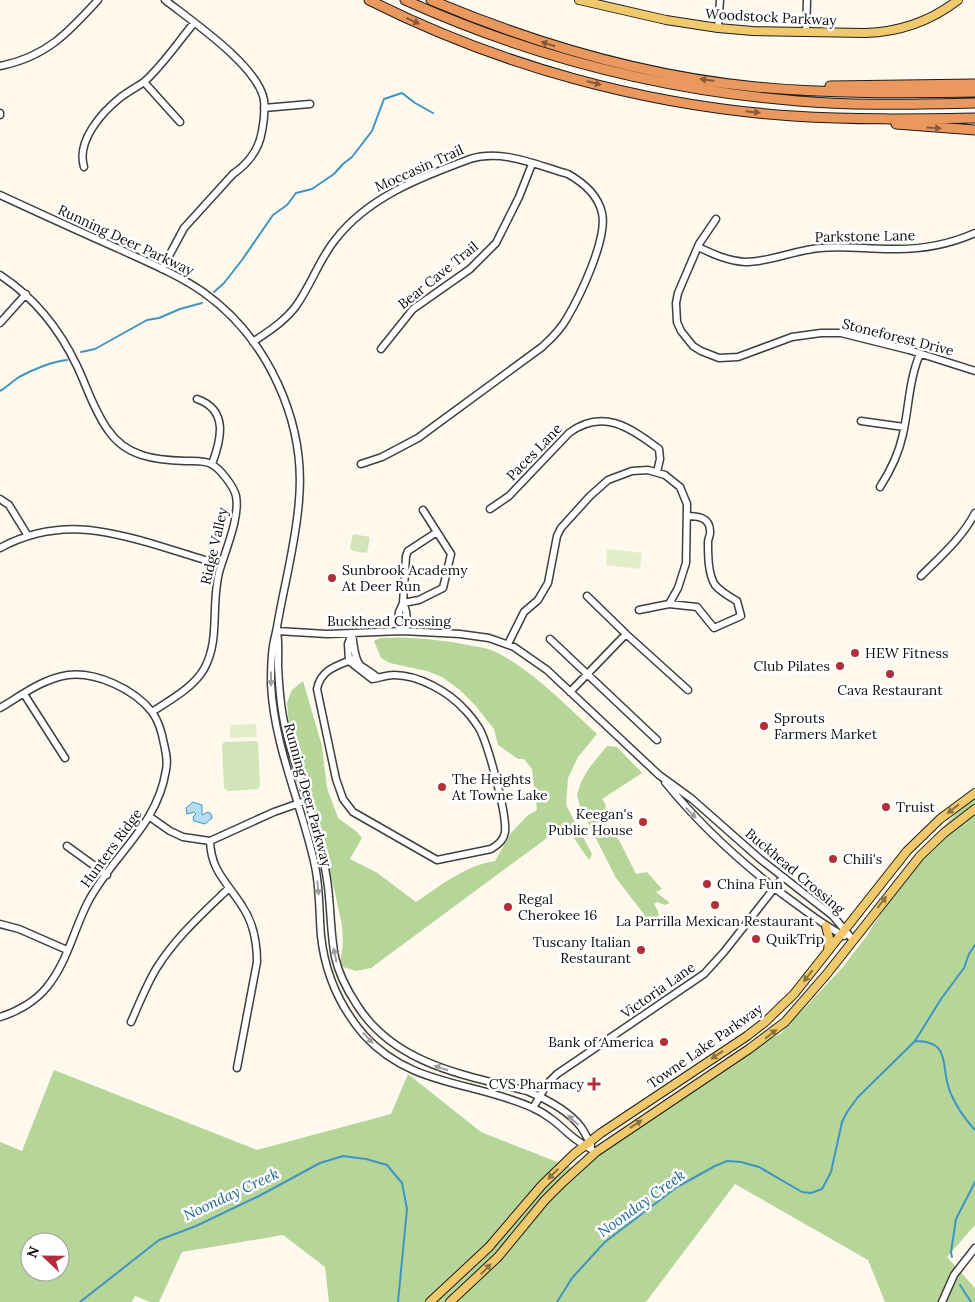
<svg xmlns="http://www.w3.org/2000/svg" width="975" height="1302" viewBox="0 0 975 1302" font-family="Lora,serif">
<rect width="100%" height="100%" fill="#fef9ec"/>
<!-- green -->
<path fill="#d1e5b8" d="M353 534 370 537 367 553 353 551 350 548Z
M255 741 258 743 260 786 258 789 228 791 224 788 222 745 224 742Z"/>
<!-- forest -->
<path fill="#b6d599" fill-rule="evenodd" d="M380 638C411 636 443 640 473 646 479 647 486 648 491 650 527 665 568 707 597 734L578 757 568 778 566 805 592 854 589 860 567 828 559 827 543 841 371 968 356 971 340 966 343 942 342 925 335 893 309 790 291 746 287 703 292 690 303 681 322 746 327 788 338 818 356 831 362 838 350 859 376 872 416 902C440 886 466 865 495 861L511 833 527 816 537 810 532 769 524 759H518L498 745 494 729 475 705 460 690 442 677 427 671 390 663 381 658 374 641Z
M607 746 617 747 642 773 602 799C608 807 606 809 603 818L604 822 619 840 636 874 647 872 662 889 656 892 670 903 665 905 657 902 654 904 658 911 659 918H664L665 927 654 923 652 920 647 923 643 913 616 878 580 807 577 794 582 780 589 768Z
M975 797V1225L947 1257 975 1288V1302H885L868 1260 735 1184 646 1302H329L325 1267 283 1235 182 1252 159 1302H150L135 1296 132 1302H0V1142L22 1151 54 1070 257 1150 391 1114 408 1074 481 1132 575 1169 728 1062 781 1033 842 968 866 937 923 848 965 804ZM30 1242H60V1272H30Z"/>
<!-- pitch -->
<path fill="#e2edc9" d="M607 549 642 553 640 569 606 565Z
M256 724 257 737 230 738V725Z"/>
<!-- water -->
<path fill="#b4ddf1" stroke="#4094c3" d="M193 802 202 805V815L208 812 211 814 212 818 205 824 194 821 193 817 196 814 194 812 187 814 186 808Z"/>
<g fill="none" stroke-linecap="round" stroke-linejoin="round">
<!-- stream -->
<path stroke="#4094c3" stroke-width="2" d="M214 292 224 283 242 260 273 215 287 205 296 193 312 189 334 174 343 164 352 157 372 131 384 99 402 93 415 103 433 113
M81 352 95 349 147 320 159 318 180 309 202 303
M0 391C7 387 13 381 19 377 32 370 53 361 67 360
M915 1041C954 1041 939 1069 951 1094 957 1108 965 1119 975 1130
M952 1257 951 1252 956 1219 975 1182
M960 1285 971 1302
M80 1302 159 1240 196 1226 259 1196 320 1163 343 1156 366 1159 387 1165 402 1183 407 1209 398 1302
M557 1302 572 1278 605 1242 677 1187 715 1166 727 1161 741 1162 759 1167 802 1192 811 1193 822 1189 831 1172 842 1122 847 1112 858 1097 915 1041 941 999 964 968 969 954 975 945"/>
<defs>
<path id="minor" d="M718 28 720 0
M806 32 807 0
M0 66C46 57 68 33 98 0
M144 82 180 122
M264 108 310 104
M0 113V115
M84 167C76 141 102 112 121 97 129 91 137 87 144 82 163 65 178 42 194 23
M0 195C39 213 78 231 117 248 147 262 177 274 203 292 268 338 306 422 299 500 296 543 284 585 277 627 276 633 274 639 273 646 271 658 271 672 271 684 274 747 302 805 315 866 320 889 319 913 321 936 325 973 340 1007 364 1035 411 1087 474 1081 533 1108 547 1114 558 1124 569 1134 577 1141 587 1147 596 1152
M716 219 699 244 678 293 676 303 677 322 681 331 693 346 701 351 719 358 738 357 792 337 821 333H841L909 350 975 371
M698 247C713 254 728 261 745 262 770 262 795 250 820 248 846 245 871 250 897 249 924 249 950 244 975 233
M162 269 184 228 233 174C249 163 259 150 262 131 264 121 265 110 264 100 258 66 193 22 165 0
M0 275C35 298 59 328 77 366 87 387 94 411 108 430 126 457 156 460 185 461 193 461 205 460 211 464 220 468 234 487 236 496 240 517 226 549 220 569 210 602 221 639 204 669 193 688 170 700 152 712
M0 323 26 294
M253 342C269 331 285 321 296 306 311 285 319 260 335 240 368 197 421 177 470 159 503 149 536 165 568 174 584 183 598 195 602 213 608 238 580 296 567 318 561 329 552 338 542 347L418 438 382 457 361 464
M381 349 413 309 470 269 496 243 519 197 532 164
M197 399C229 410 221 440 212 464
M861 421 904 427
M880 487C891 470 899 453 903 434 909 407 909 379 920 354
M0 499 9 505 28 536
M490 509 509 496 569 433C602 408 630 427 659 449L660 459 657 472
M423 510 437 532
M0 548C56 518 105 529 163 547 182 553 202 559 221 565
M921 576C941 556 962 538 975 513
M639 610 669 604 697 607 714 628 741 616 737 601C730 597 721 592 715 585 708 574 708 555 708 542 708 538 711 534 710 531 710 517 697 516 687 516
M277 631 327 634 402 631 460 634 489 638 514 647 547 670 659 775 692 799 760 859 833 916 853 940
M402 631 398 622 399 612 403 603 406 556 408 551 437 532 451 554 443 588 419 600 403 603
M402 631C408 620 408 614 403 603
M277 632C279 643 278 654 278 666 279 686 280 707 285 726 294 769 314 809 322 852 325 867 328 882 329 897 331 917 331 937 335 957 339 975 347 990 357 1005 394 1064 464 1075 527 1091 546 1099 568 1110 581 1127 585 1133 588 1139 591 1145
M352 634 348 644 349 661 372 679C379 678 387 675 394 675 419 675 449 692 465 710 470 715 475 722 479 728 488 744 507 814 505 832 504 840 498 845 491 849L437 860 353 812 343 799 336 779 317 689C321 668 340 665 356 658
M626 634 688 690
M352 635C354 644 354 660 361 666 367 670 372 673 378 678
M550 639 657 740
M508 644 524 612 538 600 548 583 557 536 561 528 590 496 608 480 632 471 648 470 665 475 680 487 687 504 686 563 678 588 669 604
M570 692 626 634 587 596
M24 694 65 758
M0 708C22 695 42 679 68 675 97 672 134 689 152 712 158 720 162 733 164 744 166 753 168 760 166 770 157 827 113 854 88 902 74 929 67 963 47 987 36 1001 17 1012 0 1017
M665 782C699 824 738 860 781 893 802 908 821 924 844 936
M150 817 170 831 183 837 210 841 274 812 308 800
M210 841C211 871 227 882 242 906 253 922 257 942 257 962L237 1068
M67 846 107 875
M0 924 19 929 67 950
M131 1022C139 1004 146 986 156 969 176 937 202 914 229 888
M533 1108 547 1084 557 1074 704 974 724 952 783 877
M942 1302 954 1275 975 1248"/>
<path id="major" d="M579 0 666 20 718 28 753 31 865 33C899 32 931 21 958 0
M826 926 829 938 828 951
M430 1302 489 1247 542 1185 574 1154 601 1133 747 1036 765 1022 794 994 907 851 940 819 975 793
M450 1302 498 1257 545 1200 563 1182 596 1152 749 1049 785 1022 826 975 920 856 944 833 975 809"/>
<path id="highway" d="M369 0C500 66 646 106 793 116 854 120 914 119 975 118
M405 0C529 56 661 90 798 101 856 106 916 104 975 103
M431 0C535 44 644 76 756 87 828 94 902 93 975 92
M830 86 975 84
M896 124 975 130"/>
</defs>
<!-- minor casing -->
<use href="#minor" stroke="#3f3f3f" stroke-width="9"/>
<!-- major casing -->
<use href="#major" stroke="#1d1d1d" stroke-width="10"/>
<!-- highway casing -->
<use href="#highway" stroke="#1d1d1d" stroke-width="11"/>
<!-- minor -->
<use href="#minor" stroke="#fff" stroke-width="6"/>
<!-- major -->
<use href="#major" stroke="#efc96b" stroke-width="8"/>
<!-- highway -->
<use href="#highway" stroke="#ea985e" stroke-width="9"/>
</g>
<!-- one-way arrows -->
<defs><path id="oneway-solid" d="M-6-.8H1V-3.2L6.5 0L1 3.2V.8H-6Z" transform="scale(1.25)"/></defs>
<g fill="#865939">
<use href="#oneway-solid" transform="translate(413 21) rotate(24)"/>
<use href="#oneway-solid" transform="translate(548 44) rotate(-163)"/>
<use href="#oneway-solid" transform="translate(707 80) rotate(-172)"/>
<use href="#oneway-solid" transform="translate(594 83) rotate(14)"/>
<use href="#oneway-solid" transform="translate(753 112) rotate(6)"/>
<use href="#oneway-solid" transform="translate(934 128) rotate(4)"/>
</g>
<g fill="#9e9e9e">
<use href="#oneway-solid" transform="translate(271 679) rotate(89)"/>
<use href="#oneway-solid" transform="translate(691 813) rotate(45)"/>
<use href="#oneway-solid" transform="translate(318 888) rotate(84)"/>
<use href="#oneway-solid" transform="translate(335 955) rotate(-102)"/>
<use href="#oneway-solid" transform="translate(368 1038) rotate(47)"/>
<use href="#oneway-solid" transform="translate(441 1068) rotate(-162)"/>
<use href="#oneway-solid" transform="translate(573 1120) rotate(-138)"/>
</g>
<g fill="#897440">
<use href="#oneway-solid" transform="translate(953 809) rotate(142)"/>
<use href="#oneway-solid" transform="translate(882 902) rotate(-52)"/>
<use href="#oneway-solid" transform="translate(808 976) rotate(128)"/>
<use href="#oneway-solid" transform="translate(771 1034) rotate(-38)"/>
<use href="#oneway-solid" transform="translate(717 1055) rotate(146)"/>
<use href="#oneway-solid" transform="translate(636 1124) rotate(-34)"/>
<use href="#oneway-solid" transform="translate(553 1174) rotate(135)"/>
<use href="#oneway-solid" transform="translate(486 1269) rotate(-45)"/>
</g>
<!-- markers -->
<g fill="#b12e3a" stroke="#fff" stroke-width="2">
<circle cx="332" cy="578" r="5"/>
<circle cx="855" cy="653" r="5"/>
<circle cx="840" cy="666" r="5"/>
<circle cx="890" cy="674" r="5"/>
<circle cx="764" cy="726" r="5"/>
<circle cx="442" cy="787" r="5"/>
<circle cx="886" cy="807" r="5"/>
<circle cx="643" cy="822" r="5"/>
<circle cx="833" cy="859" r="5"/>
<circle cx="707" cy="884" r="5"/>
<circle cx="715" cy="905" r="5"/>
<circle cx="508" cy="907" r="5"/>
<circle cx="756" cy="939" r="5"/>
<circle cx="641" cy="950" r="5"/>
<circle cx="664" cy="1042" r="5"/>
<path d="M591.5 1076.5h5v5h5v5h-5v5h-5v-5h-5v-5h5z"/>
</g>
<g text-anchor="middle" dominant-baseline="central" stroke-width="5" stroke-linejoin="round" paint-order="stroke">
<!-- street labels -->
<g font-size="14" fill="#0c0c0c" stroke="#fff">
<text transform="translate(771 17) rotate(3)">Woodstock Parkway</text>
<text transform="translate(419 168) rotate(-24)">Moccasin Trail</text>
<text transform="translate(865 236) rotate(-1)">Parkstone Lane</text>
<text transform="translate(126 240) rotate(25)">Running Deer Parkway</text>
<text transform="translate(438 275) rotate(-39)">Bear Cave Trail</text>
<text transform="translate(898 337) rotate(14)">Stoneforest Drive</text>
<text transform="translate(534 452) rotate(-46)">Paces Lane</text>
<text transform="translate(214 546) rotate(-77)">Ridge Valley</text>
<text x="389" y="621">Buckhead Crossing</text>
<text transform="translate(308 795) rotate(75)">Running Deer Parkway</text>
<text transform="translate(111 848) rotate(-54)">Hunters Ridge</text>
<text transform="translate(795 871) rotate(40)">Buckhead Crossing</text>
<text transform="translate(658 990) rotate(-35)">Victoria Lane</text>
<text transform="translate(705 1046) rotate(-35)">Towne Lake Parkway</text>
</g>
<!-- poi labels -->
<g font-size="14" fill="#0c0c0c" stroke="#fff" text-anchor="start">
<text x="342" y="570">Sunbrook Academy<tspan x="342" dy="16">At Deer Run</tspan></text>
<text x="865" y="653">HEW Fitness</text>
<text x="830" y="666" text-anchor="end">Club Pilates</text>
<text x="890" y="690" text-anchor="middle">Cava Restaurant</text>
<text x="774" y="718">Sprouts<tspan x="774" dy="16">Farmers Market</tspan></text>
<text x="452" y="779">The Heights<tspan x="452" dy="16">At Towne Lake</tspan></text>
<text x="896" y="807">Truist</text>
<text x="633" y="814" text-anchor="end">Keegan's<tspan x="633" dy="16">Public House</tspan></text>
<text x="843" y="859">Chili's</text>
<text x="717" y="884">China Fun</text>
<text x="518" y="899">Regal<tspan x="518" dy="16">Cherokee 16</tspan></text>
<text x="715" y="921" text-anchor="middle">La Parrilla Mexican Restaurant</text>
<text x="766" y="939">QuikTrip</text>
<text x="631" y="942" text-anchor="end">Tuscany Italian<tspan x="631" dy="16">Restaurant</tspan></text>
<text x="654" y="1042" text-anchor="end">Bank of America</text>
<text x="584" y="1084" text-anchor="end">CVS Pharmacy</text>
</g>
<!-- water labels -->
<g font-size="15" font-style="italic" fill="#1f6694" stroke="#fff">
<text transform="translate(231 1194) rotate(-25)">Noonday Creek</text>
<text transform="translate(641 1203) rotate(-36)">Noonday Creek</text>
</g>
</g>
<!-- north arrow -->
<g transform="translate(45 1257) rotate(292)"><circle r="24" fill="#ffffff" stroke="#9e9e9e"/>
<path d="M0-4L9 19L0 12L-9 19Z" fill="#b12e3a"/>
<text y="-8" font-size="14" font-weight="bold" text-anchor="middle" fill="#0c0c0c">N</text>
</g>
</svg>
